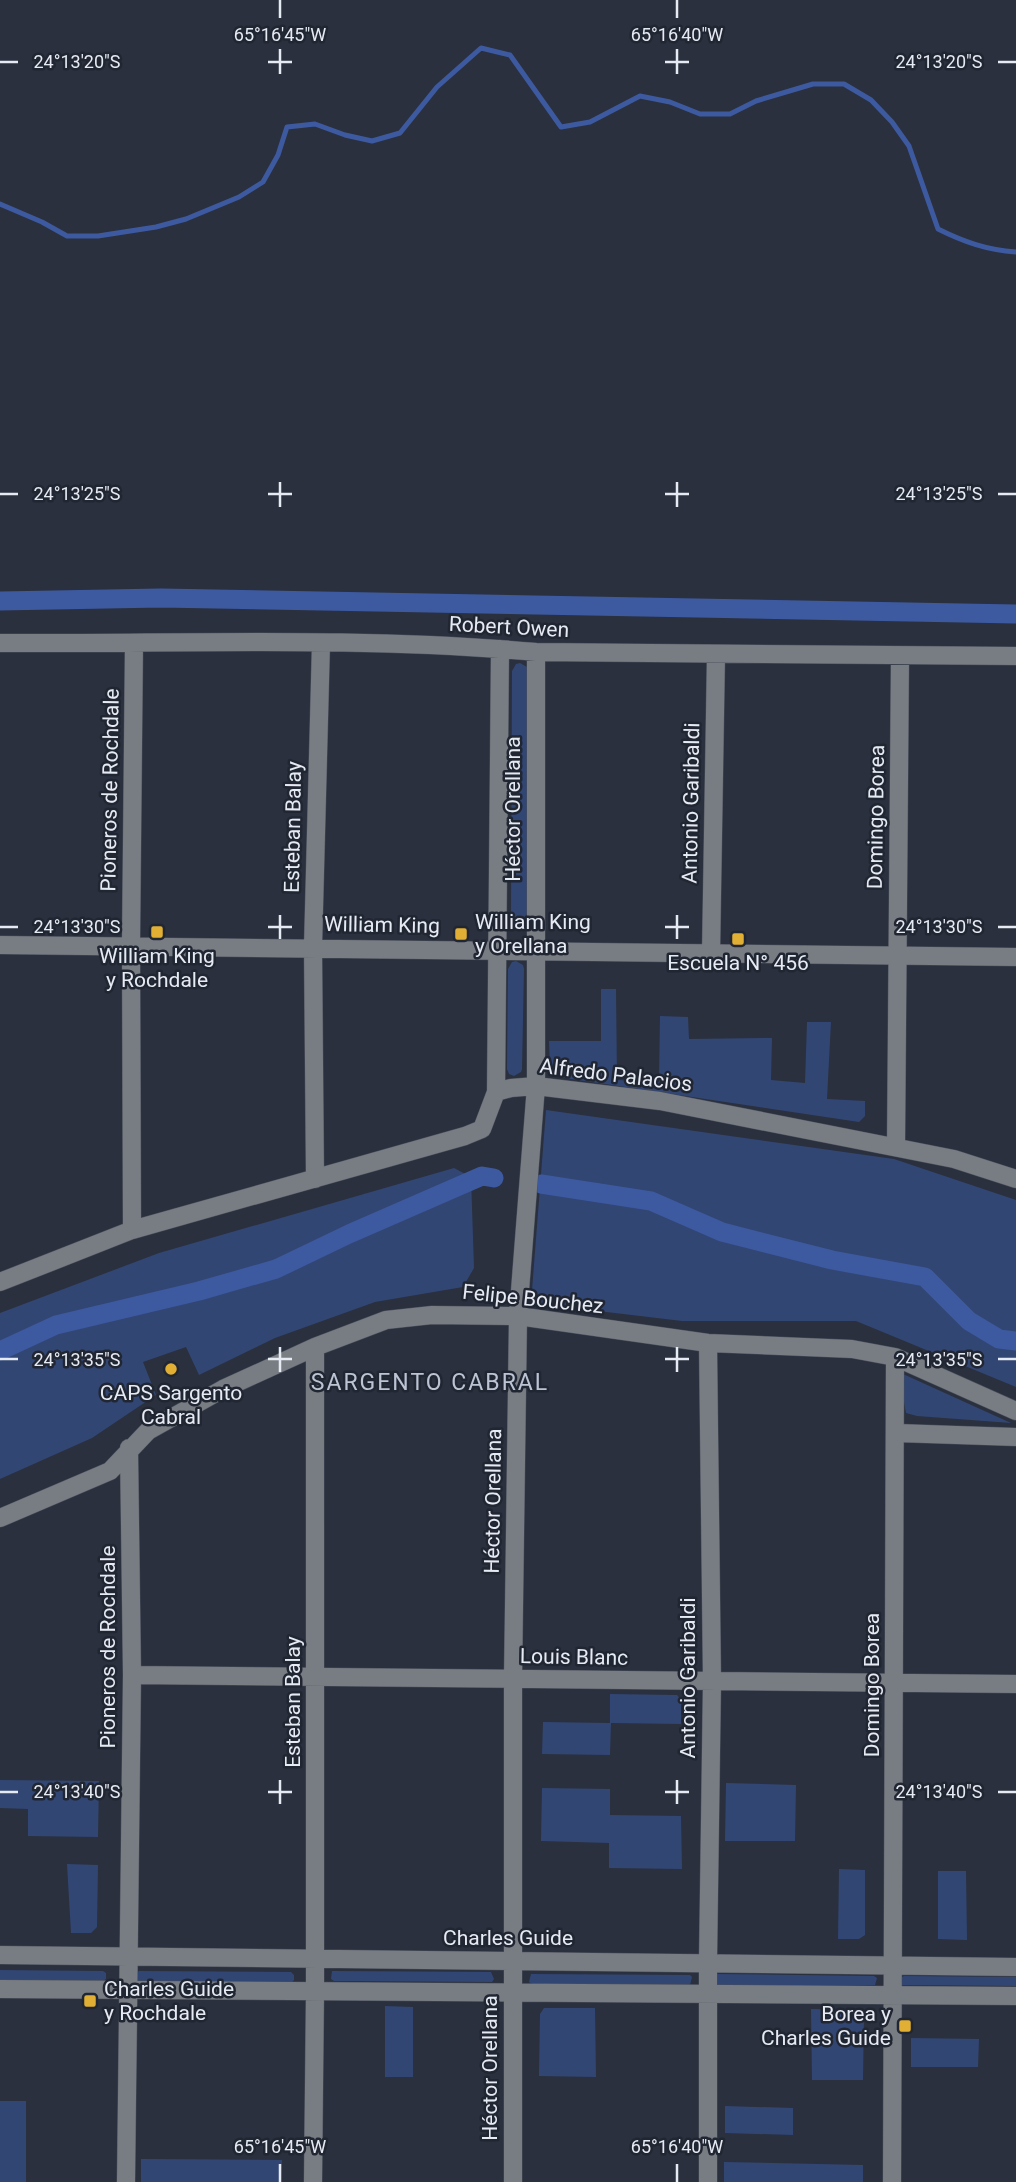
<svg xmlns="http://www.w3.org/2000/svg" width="1016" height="2182" viewBox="0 0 1016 2182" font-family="Roboto,sans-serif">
<rect width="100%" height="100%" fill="#2a303d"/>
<!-- green -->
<path fill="#324674" d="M520 663 527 667 528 671 527 914 522 920 514 919 511 914 512 671 516 664Z
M516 961 523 965 524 969 522 1069 521 1072 514 1076 509 1074 507 1069 508 969 512 962Z
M601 989H616L617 1080 659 1082 660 1016 688 1017 689 1039 772 1038 771 1080 805 1083 807 1022H831L827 1099 865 1101V1116L859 1122 558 1077 550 1067 549 1041H601Z
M546 1110 894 1159 1016 1200V1387L856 1321H682L531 1303Z
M454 1168 471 1177 474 1268 463 1287 375 1302 275 1338 199 1375 186 1347 143 1362 156 1395 92 1438 0 1479V1313L159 1253Z
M903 1374 1011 1423 917 1416 906 1413 903 1397Z
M610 1694 677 1695 681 1700V1724L611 1723 610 1755 542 1754 543 1722 610 1723Z
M0 1780 99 1781 98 1837 28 1836V1809L0 1808Z
M726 1783 796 1785 795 1841H725Z
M542 1788 610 1789V1815L681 1816 682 1869 609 1868V1843L541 1841Z
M67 1864 98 1865 97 1927 91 1933H71Z
M839 1869 865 1870V1935L859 1939H838Z
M938 1871H966L967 1940 938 1939Z
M0 1970 103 1971 106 1973V1979L103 1981H0Z
M139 1971 291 1972 294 1975V1980L291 1983 139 1982 136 1980V1973Z
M332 1971 491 1972 494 1979 492 1982 334 1981 331 1979Z
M531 1974 690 1975 692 1977 690 1985 532 1984 529 1982Z
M715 1974 874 1976 877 1978 875 1985H716Z
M904 1976 1016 1977V1986L902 1985 900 1978Z
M385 2006 413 2007V2077H385Z
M544 2008H595L596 2077 539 2076 540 2014Z
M811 2009 858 2010 864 2016 863 2080H812Z
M911 2038 979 2039 978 2067H911Z
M0 2101H26V2182H0Z
M725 2106 793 2108V2135L725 2133Z
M141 2159 282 2160 281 2182H141Z
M724 2162 863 2165V2182H724Z"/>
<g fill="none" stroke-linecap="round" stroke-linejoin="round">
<!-- stream -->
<path stroke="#3d5aa0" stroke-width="5" d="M0 204 42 222 67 236H98L156 227 186 219 239 197 263 182 278 155 287 127 315 124 345 135 372 141 400 133 437 87 481 48 510 55 561 127 590 122 640 96 670 102 700 114H730L756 101 813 84H844L871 100 892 122 909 146 938 229C964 242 987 250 1016 252"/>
<!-- canal -->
<path stroke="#3d5aa0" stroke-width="19" d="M0 601 161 598 1016 614
M541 1184 651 1201 722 1232 832 1260 925 1277 969 1321 999 1339 1016 1341
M0 1351 56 1325 199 1291 276 1269 349 1234 482 1176 494 1178"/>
<defs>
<path id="minor" d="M0 643C178 644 359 636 536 652L1016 656
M0 945 1016 957
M711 954 716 654
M496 1092 500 649
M896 1147 900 656
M315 1179 313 947 321 643
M132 1230 131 945 134 643
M0 1282 132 1230 465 1136 482 1129 496 1092 511 1088 536 1086 660 1101 954 1159 1016 1179
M708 1343 712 1681 708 1962V2182
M897 1433 1016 1437
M0 1518 110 1471 148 1431 223 1389 315 1347 386 1320 432 1315 518 1316 708 1343 852 1349 895 1357 1016 1411
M132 1675 1016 1684
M0 1955 1016 1967
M0 1989 1016 1996
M126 2182 132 1675 129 1448
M313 2182 315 1991V1347
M513 2182V1679L518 1316 536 1086V652
M892 2182 895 1357"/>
</defs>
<!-- minor casing -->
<use href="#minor" stroke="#484e5a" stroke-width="19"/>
<!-- minor -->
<use href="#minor" stroke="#787c83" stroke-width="18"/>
</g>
<!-- ticks -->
<path fill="none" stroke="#e6eaf3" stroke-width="2.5" d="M280 0V18M677 0V18M280 49V74M677 49V74M0 62H18M268 62H292M665 62H689M998 62H1016M280 482V507M677 482V507M0 494H18M268 494H292M665 494H689M998 494H1016M280 915V939M677 915V939M0 927H18M268 927H292M665 927H689M998 927H1016M280 1347V1372M677 1347V1372M0 1359H18M268 1359H292M665 1359H689M998 1359H1016M280 1780V1804M677 1780V1804M0 1792H18M268 1792H292M665 1792H689M998 1792H1016M280 2164V2182M677 2164V2182"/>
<!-- markers -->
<g fill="#e1af34" stroke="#212633" stroke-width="2.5">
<rect x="150" y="925" width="14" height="14" rx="3.5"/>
<rect x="454" y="927" width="14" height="14" rx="3.5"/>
<rect x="731" y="932" width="14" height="14" rx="3.5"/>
<circle cx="171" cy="1369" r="7"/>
<rect x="83" y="1994" width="14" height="14" rx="3.5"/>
<rect x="898" y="2019" width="14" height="14" rx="3.5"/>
</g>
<g text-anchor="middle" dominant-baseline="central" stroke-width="5" stroke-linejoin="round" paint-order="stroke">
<!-- street labels -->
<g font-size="21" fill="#e6eaf3" stroke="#212633">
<text transform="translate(509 627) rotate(3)">Robert Owen</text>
<text transform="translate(110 790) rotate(-89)">Pioneros de Rochdale</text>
<text transform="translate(691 803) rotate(-89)">Antonio Garibaldi</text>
<text transform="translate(513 809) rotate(-90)">Héctor Orellana</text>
<text transform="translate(876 817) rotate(-89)">Domingo Borea</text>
<text transform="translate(293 827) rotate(-89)">Esteban Balay</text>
<text transform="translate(382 925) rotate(1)">William King</text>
<text transform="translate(616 1075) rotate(7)">Alfredo Palacios</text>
<text transform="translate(533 1299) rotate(6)">Felipe Bouchez</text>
<text transform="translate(493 1501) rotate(-89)">Héctor Orellana</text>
<text transform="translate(108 1647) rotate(-90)">Pioneros de Rochdale</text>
<text transform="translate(574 1657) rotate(1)">Louis Blanc</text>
<text transform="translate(688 1678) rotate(-90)">Antonio Garibaldi</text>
<text transform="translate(872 1685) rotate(-90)">Domingo Borea</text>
<text transform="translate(293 1702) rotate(-90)">Esteban Balay</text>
<text x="508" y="1938">Charles Guide</text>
<text transform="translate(490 2068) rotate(-90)">Héctor Orellana</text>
</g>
<!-- poi labels -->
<g font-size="21" fill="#e6eaf3" stroke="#212633">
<text x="475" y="922" text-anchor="start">William King<tspan x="475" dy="24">y Orellana</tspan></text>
<text x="157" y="956">William King<tspan x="157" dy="24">y Rochdale</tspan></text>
<text x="738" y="963">Escuela N° 456</text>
<text x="171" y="1393">CAPS Sargento<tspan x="171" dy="24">Cabral</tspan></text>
<text x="104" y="1989" text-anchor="start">Charles Guide<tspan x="104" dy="24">y Rochdale</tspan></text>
<text x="891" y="2014" text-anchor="end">Borea y<tspan x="891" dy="24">Charles Guide</tspan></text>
</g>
<!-- neighbourhood labels -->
<g font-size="23" letter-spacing="2" fill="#bcc4d4" stroke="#212633">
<text x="430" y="1382">SARGENTO CABRAL</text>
</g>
</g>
<g font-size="18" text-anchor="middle" fill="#e6eaf3" stroke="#212633" stroke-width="5" stroke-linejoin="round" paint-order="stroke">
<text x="280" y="41">65°16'45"W</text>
<text x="677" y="41">65°16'40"W</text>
<text x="77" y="68">24°13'20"S</text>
<text x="939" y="68">24°13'20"S</text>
<text x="77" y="500">24°13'25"S</text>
<text x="939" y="500">24°13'25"S</text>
<text x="77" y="933">24°13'30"S</text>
<text x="939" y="933">24°13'30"S</text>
<text x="77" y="1366">24°13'35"S</text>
<text x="939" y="1366">24°13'35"S</text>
<text x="77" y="1798">24°13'40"S</text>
<text x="939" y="1798">24°13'40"S</text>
<text x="280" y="2153">65°16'45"W</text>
<text x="677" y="2153">65°16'40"W</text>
</g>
</svg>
